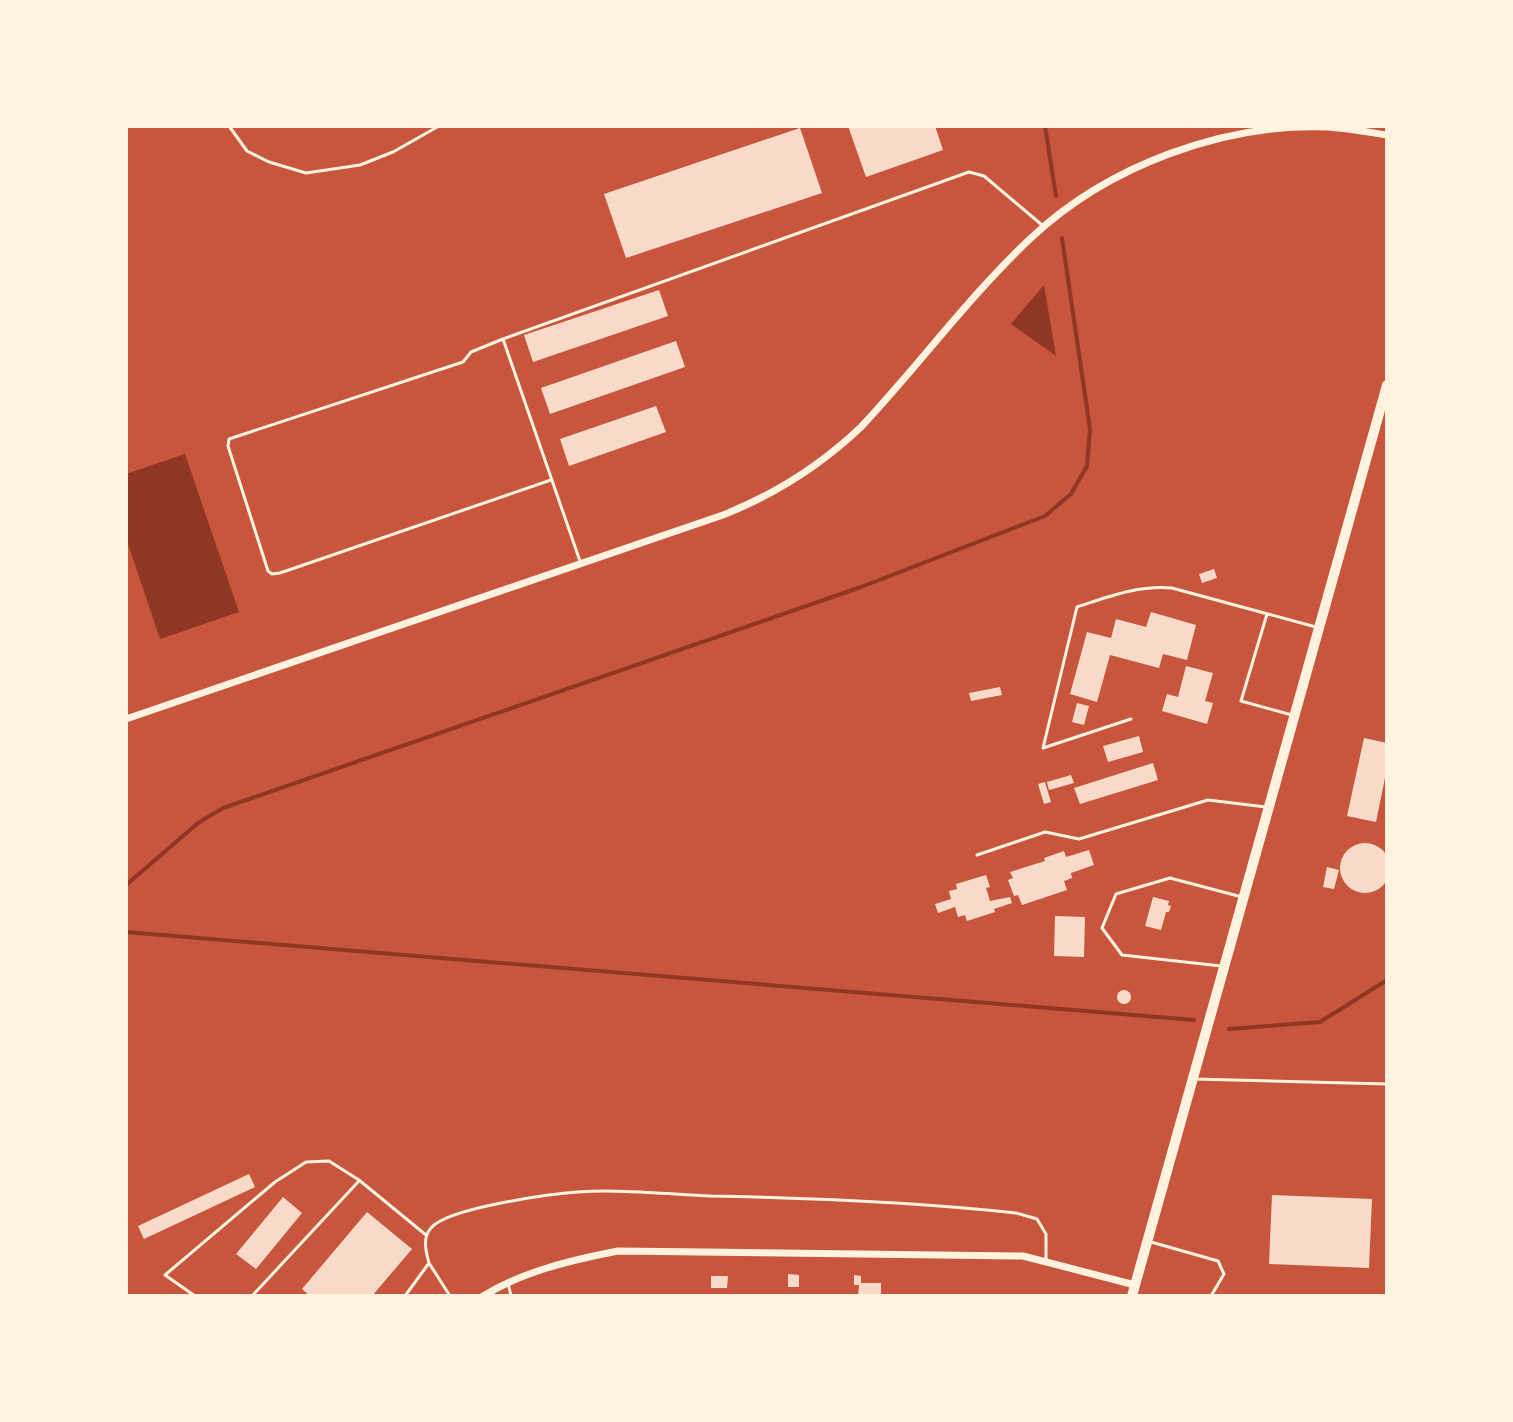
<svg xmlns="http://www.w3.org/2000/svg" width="1513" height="1422" viewBox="0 0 1513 1422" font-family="Roboto,sans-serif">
<rect width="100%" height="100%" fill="#c8553d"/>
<!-- water -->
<path fill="#8f3625" d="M1044 285 1056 356 1011 324Z
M185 454 239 612 160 639 126 538V474Z"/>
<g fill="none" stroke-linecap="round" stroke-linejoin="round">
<!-- stream -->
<path stroke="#8f3625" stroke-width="4" d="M1045 126 1056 196
M126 885 198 823 223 808 861 587 1045 516 1071 494 1087 466 1090 429 1062 238
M126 932 1194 1020
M1229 1029 1320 1022 1387 980"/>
</g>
<!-- building -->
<path fill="#f7dbc8" d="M848 126H935L943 150 866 177Z
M800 128 822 193 626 258 604 194Z
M659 290 668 316 533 362 524 335Z
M676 341 685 367 550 414 541 388Z
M656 406 666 432 569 466 560 439Z
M1214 569 1217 578 1202 583 1199 574Z
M1151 612 1196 625 1187 660 1163 654 1159 668 1110 655 1097 702 1070 694 1087 632 1111 638 1116 619 1146 627Z
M1186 666 1213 673 1205 701 1213 703 1207 724 1162 711 1167 694 1178 697Z
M1000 687 1002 695 971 701 969 693Z
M1077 703 1089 706 1084 725 1072 722Z
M1139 736 1143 752 1108 762 1103 746Z
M1364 738 1387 743V768L1376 822 1347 816Z
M1153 763 1158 780 1080 804 1074 788Z
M1071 775 1074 783 1049 790 1047 782Z
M1045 782 1051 802 1044 804 1038 784Z
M1340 868a25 25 0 1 1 50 0a25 25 0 1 1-50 0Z
M1089 850 1094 865 1071 873 1072 878 1064 881 1067 890 1022 905 1018 895 1014 896 1008 880 1013 878 1010 872 1045 861 1044 858 1064 851 1066 857Z
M1327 867 1339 870 1334 889 1323 887Z
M986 875 990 887 986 888 990 901 1010 897 1012 903 994 909 995 912 967 921 965 915 958 917 955 907 938 913 935 904 951 899 949 891 957 889 956 884Z
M1153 897 1169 901 1168 905 1171 906 1169 912H1166L1161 930 1145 926Z
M1055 916 1085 917 1084 957 1054 956Z
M1117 997a7 7 0 1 1 14 0a7 7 0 1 1-14 0Z
M249 1174 255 1187 144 1239 138 1226Z
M1272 1195 1372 1199 1369 1268 1269 1264Z
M283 1197 302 1213 256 1269 236 1254Z
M367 1212 412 1249 372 1296H310L302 1289Z
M788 1274 799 1275V1287H788Z
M854 1275 861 1276V1283H881V1296H858L859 1285H854Z
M711 1276H728L727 1288H711Z"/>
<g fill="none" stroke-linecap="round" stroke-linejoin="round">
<!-- service -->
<path stroke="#fff3e0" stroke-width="3" d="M229 126 247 151 269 162 306 173 360 165 393 152 439 126
M503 339 471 352 463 362 229 439 228 446 268 571 272 574 280 573 551 480
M581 564 503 339 969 172 984 176 1042 225
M1267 614 1241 701 1292 715
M1131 719 1043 748 1077 607C1108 597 1138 585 1172 588L1316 627
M977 855 1045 832 1079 839 1208 800 1266 807
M1221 966 1122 955 1102 928 1116 894 1170 878 1242 897
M1195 1079 1387 1084
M1151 1242 1218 1261 1224 1274 1211 1296
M429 1263C426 1252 422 1238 431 1228 447 1208 550 1194 577 1192 621 1189 667 1194 711 1196 813 1198 916 1202 1016 1213L1037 1219 1046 1234V1262
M508 1283 511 1296
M195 1296 165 1275 275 1182 306 1162 329 1161 359 1180 426 1235
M252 1296 358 1182
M405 1296 429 1263 450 1296"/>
<!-- minor -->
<path stroke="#fff3e0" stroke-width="7" d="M126 719 723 515C776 494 820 466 861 427 919 365 971 294 1032 237 1108 166 1223 123 1327 127 1347 128 1367 132 1387 135
M483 1296C524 1271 572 1260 618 1251L1023 1256 1135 1285"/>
<!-- secondary -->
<path stroke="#fff3e0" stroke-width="10" d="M1132 1296 1387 385"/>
</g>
<!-- border -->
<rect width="1513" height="1422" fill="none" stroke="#fff3e0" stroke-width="256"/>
</svg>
